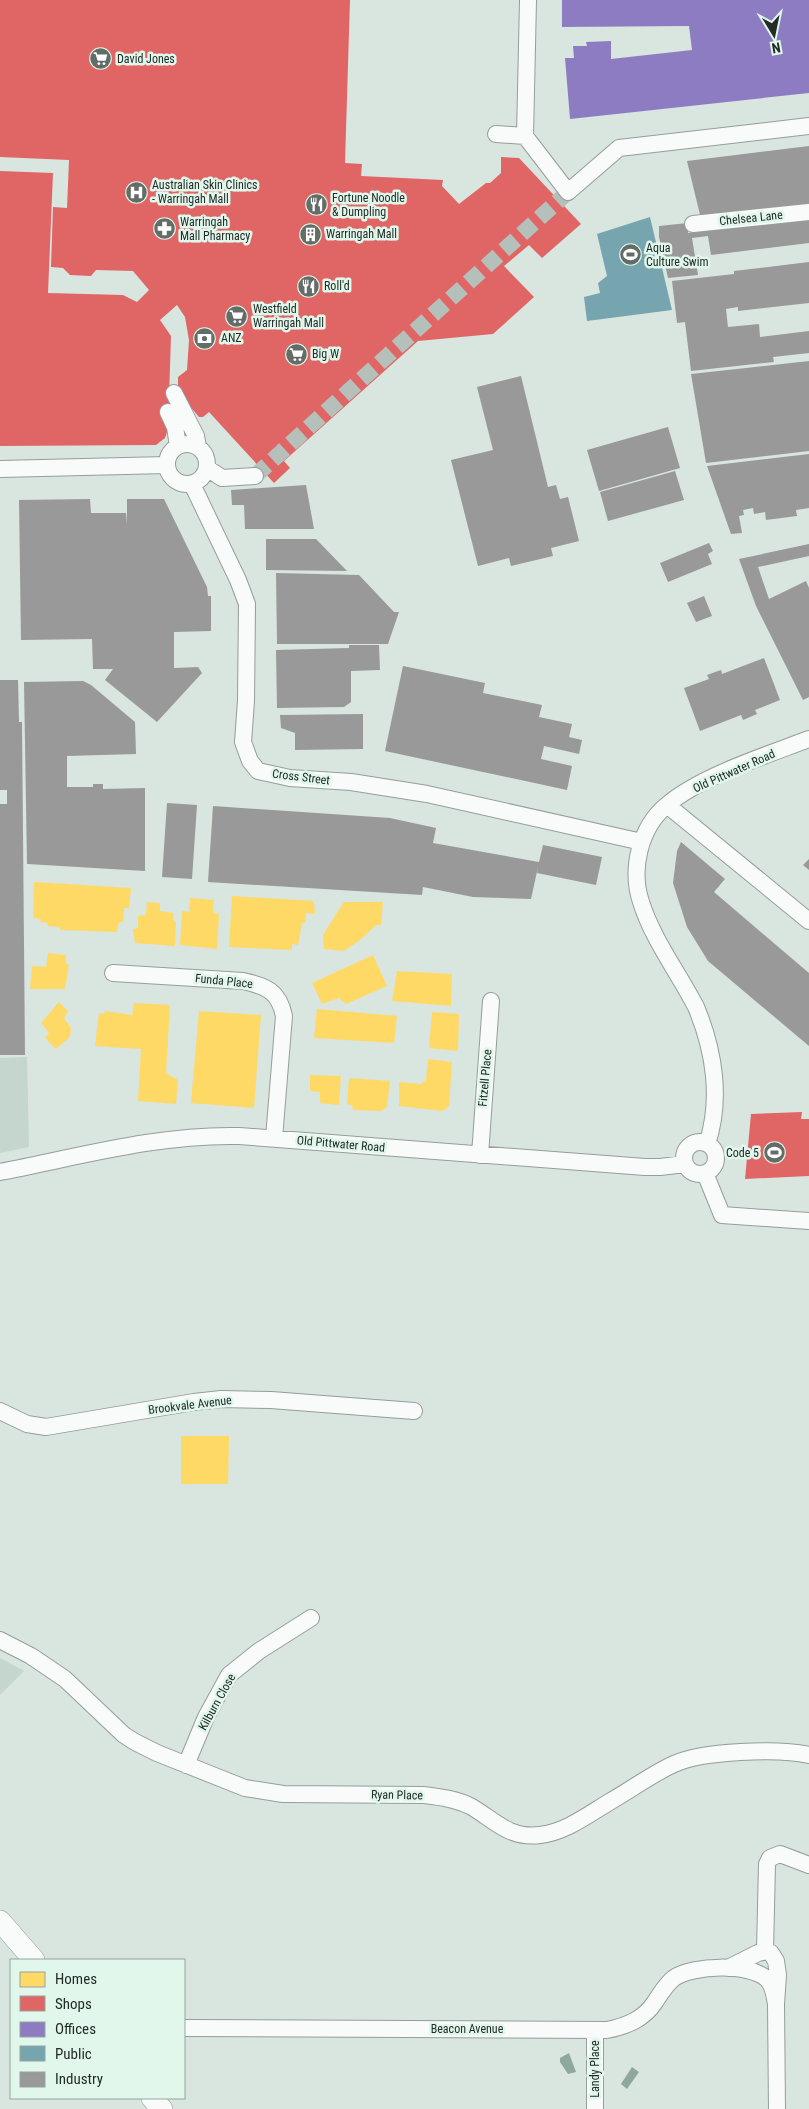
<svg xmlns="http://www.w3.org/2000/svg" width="809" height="2109" viewBox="0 0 809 2109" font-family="'Roboto Condensed',sans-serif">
<rect width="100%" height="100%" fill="#d9e5df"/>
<!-- green -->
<path fill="#c4d6cd" d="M27 1057 29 1147 0 1153V1058Z
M0 1658 24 1671 0 1695Z"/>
<!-- water -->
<path fill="#8fa89c" d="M569 2053 576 2072 568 2074 560 2062V2058Z
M632 2067 639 2072 627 2089 621 2084Z"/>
<!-- homes -->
<path fill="#ffd966" d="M34 882 131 888 129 908H124L123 922H119L117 932 60 930V927L48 926 47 923 40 922 41 919 33 918Z
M232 896 314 901 315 914 306 913 305 923H302L298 945 292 944V950L229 947Z
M190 898 214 900 213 913 219 914 217 949 180 945 182 911 189 912Z
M147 902 160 903V911L174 913 173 920 176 922 175 946 135 943 133 929 138 928V916L146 915Z
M344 902H383L381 925H376L360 940 344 951 324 949 323 935Z
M48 953 66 955V964H69L65 989H30L32 966 46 967Z
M373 955 387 986 346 1004 339 998 322 1004 312 983Z
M397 971 452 974 451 1006 392 1001Z
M59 1002 68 1011 64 1018 71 1028 70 1037 56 1049 45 1038 49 1033 41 1023Z
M134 1003 170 1005 166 1073 178 1080 176 1104 138 1101 141 1049 95 1046 99 1013 104 1014 105 1011 132 1015Z
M317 1009 397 1016 394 1043 314 1038Z
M199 1011 261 1015 254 1108 191 1103Z
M432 1012 459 1014 458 1051 429 1048Z
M428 1059 452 1062 449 1106 443 1111 399 1106V1082L421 1084 426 1080Z
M310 1075 341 1076 339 1105 320 1103V1092L310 1091Z
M349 1078 390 1081 387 1107 381 1111 353 1110 352 1105 347 1104Z
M181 1436H229L228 1484H181Z"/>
<!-- shops -->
<path fill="#e06666" d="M0 0H350L345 163 362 164 361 176 443 180 442 186 459 204 486 183H490L501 173V157L519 158 581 224 542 258 529 245 504 266 534 297 493 334 418 341 284 461 290 468 274 483 209 412 203 417H199L178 392V377L187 370 189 340 185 317 177 305 160 320 171 336 168 429 165 438 156 445 0 446V171L53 173 48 293 123 295 137 302 149 290 133 271 96 270 91 276 70 275 63 268 51 267 53 207 67 208 69 160 0 157Z
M802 1112 801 1119H809V1176L745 1179 751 1114Z"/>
<!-- offices -->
<path fill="#8e7cc3" d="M562 0H809V93L570 119 565 58H574L573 46H587L586 42 611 41V59L692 50 689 26 562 27Z"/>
<!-- public -->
<path fill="#76a5af" d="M650 217 672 310 587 321 584 297 600 293 598 283 607 276 597 234Z"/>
<!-- industry -->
<path fill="#999" d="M809 146V206L701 219 687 161Z
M809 220V243L711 255 708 236 692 238 698 275 668 278 659 237V226L688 223V233Z
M809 262V303L738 311V307L726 309 728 327 759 324 760 337 809 331V353L773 357 774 362 691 371 685 322 677 323 672 281 734 274V271Z
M809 361V451L706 463 691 374Z
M521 376 548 487 556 485 560 499 568 497 579 541 551 548 553 556 511 566 509 558 478 566 451 460 493 450 477 387Z
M668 427 680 468 599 491 587 450Z
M809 454V508L796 510 797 516 766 520 765 512 754 514 753 508 743 510 744 515 739 516 742 533 731 534 707 466Z
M675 471 684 500 608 521 600 492Z
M306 485 314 529H245L244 505H232L231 490Z
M90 499 91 513H126L127 524V499H164L207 587 208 596H211V631L174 632V668L198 667 202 673 157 722 105 680 113 669H93L92 639 21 640 19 500Z
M266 539H316L347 571 266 570Z
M709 543 713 551 708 554 712 564 668 582 660 563Z
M809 544V556L758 567 769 599 806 581 809 588V697L803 700 756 606 739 559Z
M276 573 359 575 394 612H399L388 644H277Z
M704 596 712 616 696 622 687 603Z
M349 645H379L380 670 351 671V702L344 707 277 708 276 650 349 648Z
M764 658 780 700 755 710 757 714 743 720 741 715 700 731 684 688 709 679 707 675 721 670 722 674Z
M403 666 485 683 483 693 542 705 539 717 572 724 569 737 582 740 579 754 544 746 541 759 572 766 567 790 385 751Z
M0 680H18L19 722H22L25 1055H0V804H7V790H0Z
M83 681 91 685 135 722 136 754 67 756V787H93V784H103V789L145 788V871L27 864 24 682Z
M363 714V749L295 750V733L281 728 280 715Z
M167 803 197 805 192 879 162 877Z
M213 806 390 818 436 828 433 843 539 862 543 845 602 857 596 885 537 873 538 867 531 899 473 897 423 887 422 895 208 882Z
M681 842 725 879 714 892 809 973V1046L708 961 687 927 673 883 677 851Z
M809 859V870L803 865Z"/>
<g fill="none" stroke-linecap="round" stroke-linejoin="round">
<!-- minor-tunnel -->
<path stroke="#b5c0ba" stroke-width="16" stroke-dasharray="16 8" stroke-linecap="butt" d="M255 476 568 192"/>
<defs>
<path id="minor" d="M528 0 525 136 568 192 619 148 809 126
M496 134 525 136
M693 224 809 212
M174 393 196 436 198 447
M168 412 175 427 178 446
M167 464a20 20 0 1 1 40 0a20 20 0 1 1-40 0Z
M207 468 222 478 255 476
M0 469 167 465
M192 484 238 580 247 604 246 701 243 742 250 761 258 771 290 778 351 782 427 794 642 842
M667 805 809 921
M113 973 243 981C266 986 279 991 284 1016L274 1138
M684 1158a16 16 0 1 1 32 0a16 16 0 1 1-32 0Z
M707 1144C722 1099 714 1050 696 1007 678 972 653 940 641 902 630 869 640 827 667 805 701 776 767 755 809 739
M480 1155 491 1001
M0 1172C78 1157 159 1134 239 1136L645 1167H660L685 1164
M705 1173 722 1215 809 1221
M0 1411 27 1424 46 1427 194 1402 221 1399 271 1400 414 1411
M0 1640 31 1656 65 1679 124 1735 135 1742 157 1753 245 1788 283 1794 424 1795C440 1797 457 1799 472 1807 495 1821 510 1839 540 1835 566 1832 589 1814 611 1801 632 1789 652 1774 674 1764 702 1751 779 1748 809 1755
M186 1765 206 1717 229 1675 259 1651 311 1618
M765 1951 767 1864 770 1858 780 1854 809 1865
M728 1968 758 1953 767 1951 771 1953 776 1961 778 1975 776 2004 777 2109
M184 2028 607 2030C627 2026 644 2019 655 2002 661 1993 666 1984 674 1978 693 1965 749 1963 767 1979 774 1986 774 1995 776 2004
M595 2109V2030"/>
<path id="major" d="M0 1921 34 1960
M152 2098 162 2109"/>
</defs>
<!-- minor casing -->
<use href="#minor" stroke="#959e99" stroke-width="18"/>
<!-- major casing -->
<use href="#major" stroke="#959e99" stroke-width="22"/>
<!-- minor -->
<use href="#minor" stroke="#f9fbfa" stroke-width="16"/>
<!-- major -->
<use href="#major" stroke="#f9fbfa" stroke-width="21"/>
</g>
<!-- icons -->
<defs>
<symbol id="supermarket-disc" viewBox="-11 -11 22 22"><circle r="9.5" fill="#636c67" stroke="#e1f7ec"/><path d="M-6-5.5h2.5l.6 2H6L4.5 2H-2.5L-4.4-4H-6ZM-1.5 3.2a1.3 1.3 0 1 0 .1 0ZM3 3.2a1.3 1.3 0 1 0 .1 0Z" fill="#fff"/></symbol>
<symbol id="hospital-disc" viewBox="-11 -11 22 22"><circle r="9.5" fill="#636c67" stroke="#e1f7ec"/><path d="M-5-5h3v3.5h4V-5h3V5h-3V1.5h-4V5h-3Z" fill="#fff"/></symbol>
<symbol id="restaurant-disc" viewBox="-11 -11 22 22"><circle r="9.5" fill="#636c67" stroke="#e1f7ec"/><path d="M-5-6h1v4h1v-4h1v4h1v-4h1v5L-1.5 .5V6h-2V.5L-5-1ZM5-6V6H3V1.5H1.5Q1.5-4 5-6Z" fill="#fff"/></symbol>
<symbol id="pharmacy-disc" viewBox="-11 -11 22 22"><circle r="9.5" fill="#636c67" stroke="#e1f7ec"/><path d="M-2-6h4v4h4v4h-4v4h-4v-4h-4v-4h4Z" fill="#fff"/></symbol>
<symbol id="building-disc" viewBox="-11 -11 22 22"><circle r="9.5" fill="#636c67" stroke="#e1f7ec"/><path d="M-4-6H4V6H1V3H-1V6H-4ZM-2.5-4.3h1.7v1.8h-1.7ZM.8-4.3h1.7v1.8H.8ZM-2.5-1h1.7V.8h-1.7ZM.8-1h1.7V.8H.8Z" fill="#fff"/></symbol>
<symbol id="stadium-disc" viewBox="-11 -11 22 22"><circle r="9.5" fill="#636c67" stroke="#e1f7ec"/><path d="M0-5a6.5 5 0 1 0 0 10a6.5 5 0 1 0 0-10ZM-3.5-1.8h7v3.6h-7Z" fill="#fff"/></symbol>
<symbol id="bank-disc" viewBox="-11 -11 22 22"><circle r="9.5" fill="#636c67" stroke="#e1f7ec"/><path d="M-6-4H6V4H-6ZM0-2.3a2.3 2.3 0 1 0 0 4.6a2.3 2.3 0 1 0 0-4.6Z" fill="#fff"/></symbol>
</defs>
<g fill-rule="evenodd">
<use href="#supermarket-disc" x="88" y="46" width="25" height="25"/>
<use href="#hospital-disc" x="124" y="180" width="25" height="25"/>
<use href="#restaurant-disc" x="304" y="192" width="25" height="25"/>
<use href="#pharmacy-disc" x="152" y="216" width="25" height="25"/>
<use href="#building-disc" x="298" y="222" width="25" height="25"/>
<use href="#stadium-disc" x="618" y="242" width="25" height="25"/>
<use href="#restaurant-disc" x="296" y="274" width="25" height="25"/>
<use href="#supermarket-disc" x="224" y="304" width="25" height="25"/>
<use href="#bank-disc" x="192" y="326" width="25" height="25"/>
<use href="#supermarket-disc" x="284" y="342" width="25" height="25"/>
<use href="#stadium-disc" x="762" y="1140" width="25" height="25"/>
</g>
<g text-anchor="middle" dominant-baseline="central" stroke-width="5" stroke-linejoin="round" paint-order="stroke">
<!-- poi labels -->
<g font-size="12" fill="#232b27" stroke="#e1f7ec" text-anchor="start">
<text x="117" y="59">David Jones</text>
<text x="152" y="185">Australian Skin Clinics<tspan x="152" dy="14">- Warringah Mall</tspan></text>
<text x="332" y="198">Fortune Noodle<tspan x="332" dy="14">&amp; Dumpling</tspan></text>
<text x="180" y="222">Warringah<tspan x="180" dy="14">Mall Pharmacy</tspan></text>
<text x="326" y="234">Warringah Mall</text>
<text x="646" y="248">Aqua<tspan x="646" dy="14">Culture Swim</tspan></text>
<text x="324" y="286">Roll'd</text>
<text x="253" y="309">Westfield<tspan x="253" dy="14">Warringah Mall</tspan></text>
<text x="221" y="338">ANZ</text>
<text x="312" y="354">Big W</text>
<text x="759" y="1153" text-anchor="end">Code 5</text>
</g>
<!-- street labels -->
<g font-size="12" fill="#232b27" stroke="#e1f7ec">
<text transform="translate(751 218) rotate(-6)">Chelsea Lane</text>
<text transform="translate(734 771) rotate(-24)">Old Pittwater Road</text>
<text transform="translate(301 777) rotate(7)">Cross Street</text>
<text transform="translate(224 981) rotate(6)">Funda Place</text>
<text transform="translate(485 1078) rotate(-85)">Fitzell Place</text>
<text transform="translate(341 1144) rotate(5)">Old Pittwater Road</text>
<text transform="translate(190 1405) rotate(-7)">Brookvale Avenue</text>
<text transform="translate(217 1702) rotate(-61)">Kilburn Close</text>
<text transform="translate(397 1795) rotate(1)">Ryan Place</text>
<text x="467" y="2029">Beacon Avenue</text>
<text transform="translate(595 2069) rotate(-90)">Landy Place</text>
</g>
</g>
<!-- legend -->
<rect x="10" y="1959" width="175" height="140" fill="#e1f7ec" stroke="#95a59d"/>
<rect x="20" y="1972" width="25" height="15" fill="#ffd966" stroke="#95a59d"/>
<text x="55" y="1984" font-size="15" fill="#232b27">Homes</text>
<rect x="20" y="1996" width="25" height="15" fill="#e06666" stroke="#95a59d"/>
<text x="55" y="2009" font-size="15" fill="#232b27">Shops</text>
<rect x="20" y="2022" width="25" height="15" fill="#8e7cc3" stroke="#95a59d"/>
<text x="55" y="2034" font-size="15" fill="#232b27">Offices</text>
<rect x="20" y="2046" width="25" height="15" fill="#76a5af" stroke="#95a59d"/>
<text x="55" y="2059" font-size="15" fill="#232b27">Public</text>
<rect x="20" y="2072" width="25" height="15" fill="#999999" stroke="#95a59d"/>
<text x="55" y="2084" font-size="15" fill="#232b27">Industry</text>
<!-- north arrow -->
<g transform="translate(774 35) rotate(170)" stroke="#e1f7ec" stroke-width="4" paint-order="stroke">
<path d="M0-4L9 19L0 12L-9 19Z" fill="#232b27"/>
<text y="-8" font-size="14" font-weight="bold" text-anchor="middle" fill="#232b27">N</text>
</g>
</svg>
